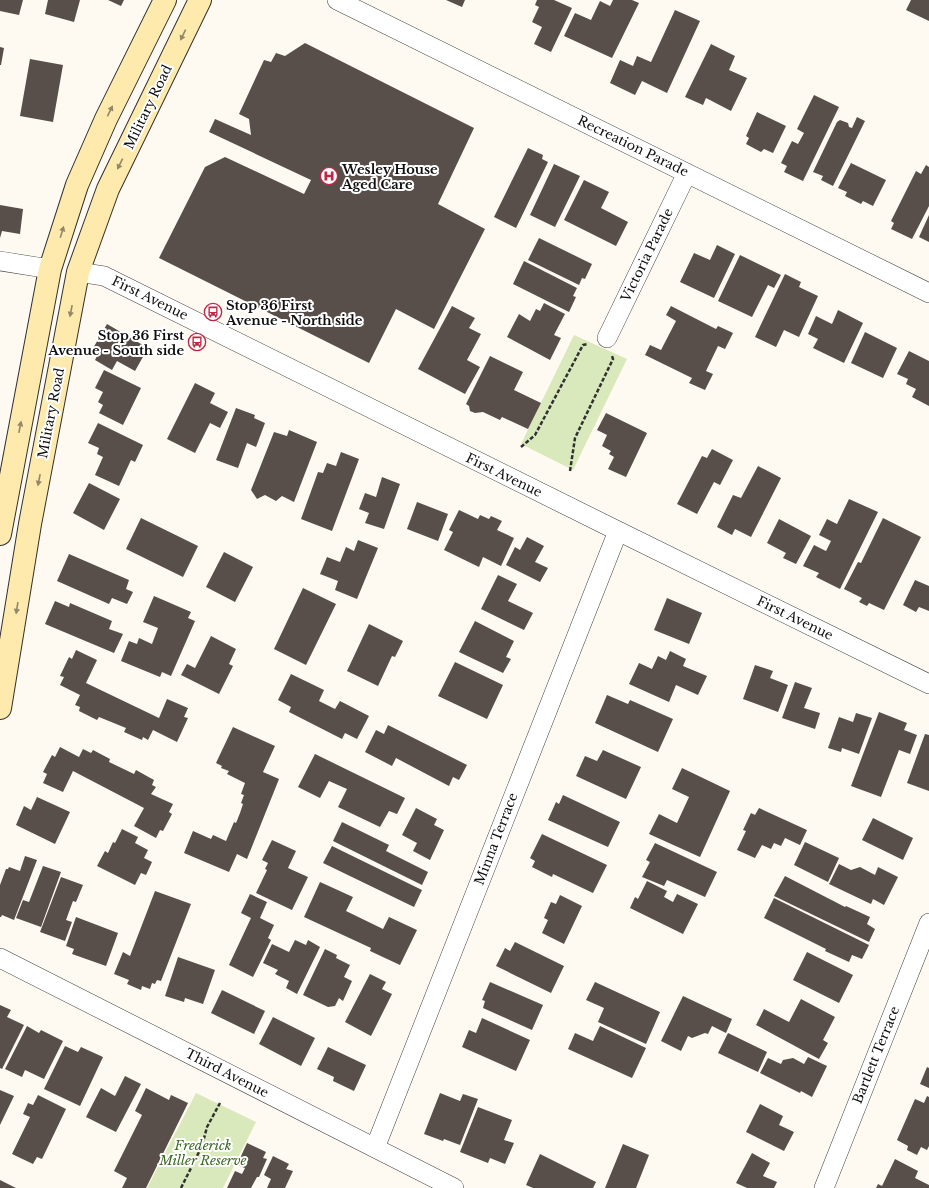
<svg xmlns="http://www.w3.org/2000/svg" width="929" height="1188" viewBox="0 0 929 1188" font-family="'Libre Baskerville',serif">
<rect width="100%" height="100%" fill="#fffaf1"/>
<!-- green -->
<path fill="#d9e9bb" d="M574 335 627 359 573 470 521 444Z
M196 1093 256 1122 223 1188H147Z"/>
<!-- building -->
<path fill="#584f4b" d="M0 0H23L19 15 0 11Z
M48 0H80L74 22 45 14Z
M108 0H124L121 6Z
M446 0H465L462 7Z
M537 0H554L572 8 551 52 534 44 542 27 532 22 539 7 535 5Z
M613 0H632L639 3 612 58 564 36 575 13 591 20 600 1 610 6Z
M911 0H929V21L906 10Z
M675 10 700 21 667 93 642 81 635 95 610 83 620 60 633 66 637 56 651 62Z
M305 43 474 128 438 204 485 229 434 329 396 309 369 363 159 258 205 167 225 157 304 194 311 180 209 132 215 119 251 135 249 119 239 114 264 60 271 62 276 53 285 56Z
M711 44 735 56 729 70 747 78 731 111 706 98 703 105 685 97Z
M0 47 4 48 1 65H0Z
M30 59 63 65 53 122 20 116Z
M814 95 839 107 803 181 784 172 787 166 781 163 792 141 798 144 804 133 797 129Z
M757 112 786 126 773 153 764 149 761 152 746 144 749 138 746 136Z
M857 117 865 121 833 186 821 180 823 176 813 172 837 122 840 120 848 123 849 127 852 128Z
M528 148 543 155 542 159 548 162 516 228 494 217Z
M851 163 886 180 873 206 863 201 861 204 845 196 847 192 838 188Z
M554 164 580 176 555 227 530 215Z
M926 165 929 167V206L912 239 891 229 894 223 891 221 916 171 921 174Z
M584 180 609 192 601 208 628 222 616 246 564 220Z
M0 205 23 209 20 234 2 231 0 238Z
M929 215V242L919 237Z
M539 238 592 264 585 279 582 278 579 285 528 260Z
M717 245 735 254 714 298 680 282 694 253 710 260Z
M740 255 781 275 774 288 768 285 752 317 718 301Z
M524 261 577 288 573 296 576 297 569 312 513 284Z
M785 274 801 282 799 287 818 296 799 337 784 330 776 347 755 337Z
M544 303 565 314 554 335 561 338 550 360 507 337 519 314 530 321 536 309 540 311Z
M452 306 475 318 469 328 481 334 467 360 480 367 465 394 418 369Z
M671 306 716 329 718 326 733 333 725 349 718 346 706 371 713 374 705 390 689 383 692 378 645 355 650 345 661 350 676 321 666 315Z
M838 310 863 323 844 363 813 348 818 339 808 334 816 316 832 324Z
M107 324 148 348 135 371 117 361 112 370 95 360 98 354 92 350Z
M865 332 897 348 883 378 851 363Z
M909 351 929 361V406L912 397 916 389 906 384 908 379 897 374Z
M490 356 523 372 514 390 541 403 528 429 502 417 500 420 483 412 475 413 470 411 469 406 466 404Z
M104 370 141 388 123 425 99 413 103 405 98 402 103 392 95 388Z
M195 383 215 393 210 403 228 412 220 428 210 423 195 453 167 439Z
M236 408 255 415 254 418 265 423 256 447 247 443 238 468 216 460Z
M606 413 647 433 626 477 608 469 614 457 609 454 611 451 602 446 607 435 597 430Z
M98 423 143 445 135 462 131 460 119 486 95 475 103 457 97 454 99 448 88 443Z
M289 430 317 442 294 502 282 496 276 501 265 495 257 499 251 490 274 432 287 436Z
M712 449 733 460 720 485 714 482 697 514 677 504 702 456 707 458Z
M341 452 359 459 332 531 301 519 318 472 323 473 327 463 336 466Z
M758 466 781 478 751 537 735 529 732 535 717 527 733 495 741 498Z
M382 477 400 484 384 529 365 523 369 513 359 509 365 493 376 497Z
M89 483 120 499 104 530 73 513Z
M849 499 878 512 840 589 816 577 819 573 803 566 814 545 826 551 831 541 819 535 827 519 837 524Z
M417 502 448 514 438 541 407 529Z
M459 510 478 519 480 515 489 519 491 516 502 521 497 530 514 538 501 566 483 557 479 567 444 550 453 532 449 530Z
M141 518 198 546 183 577 126 549Z
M883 518 921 537 884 610 869 603 867 606 859 602 862 598 844 589 858 562 861 563Z
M779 519 811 536 796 564 783 558 786 553 767 543Z
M527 537 544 546 535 562 548 568 540 582 506 565 515 547 520 550Z
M358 540 378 548 357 599 335 590 338 581 320 574 327 557 340 562 346 547 354 551Z
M224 552 253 567 235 602 206 587Z
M69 554 129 580 126 589 133 592 127 604 112 598 109 604 57 581Z
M498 575 517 584 508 601 533 613 524 630 481 609Z
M915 580 929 586V611L919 607 916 612 903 605Z
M303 588 336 604 306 665 274 649Z
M154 596 191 612 188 618 195 621 171 676 162 672 160 677 121 661 129 641 137 644 139 638 152 644 158 628 143 622Z
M667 598 702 613 689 644 654 630Z
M55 601 69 607 70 603 112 621 109 629 123 634 114 653 45 624Z
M475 621 514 641 506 657 511 659 503 673 459 652Z
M369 624 403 641 395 657 392 656 378 686 347 671Z
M211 636 236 649 229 664 233 666 219 694 181 675 187 664 195 668Z
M76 650 97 660 86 683 159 718 167 699 188 708 184 717 188 718 177 742 153 730 148 740 143 737 142 740 124 732 126 728 99 717 97 720 79 711 80 707 75 705 80 695 60 685 64 677 60 676 69 657 72 659Z
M670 651 686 659 683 666 707 676 698 695 676 685 669 702 629 684 639 663 652 669 658 656 666 660Z
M455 662 503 685 487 719 438 696Z
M755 665 773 671 770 678 788 685 778 712 743 699Z
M291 674 324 690 319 701 335 709 340 701 369 716 357 739 345 733 342 739 289 712 291 707 278 700Z
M795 682 812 688 804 708 820 713 815 729 782 718Z
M607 695 628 704 630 700 673 719 658 752 595 723Z
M879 712 907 723 904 730 917 735 910 754 899 750 881 797 851 786Z
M856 713 872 718 859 754 842 748 841 752 828 748 839 717 853 722Z
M388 725 467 765 459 780 453 777 449 786 396 758 392 766 365 752 376 730 384 734Z
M233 727 275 746 263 772 279 779 247 859 237 854 229 872 184 853 193 831 211 839 213 835 226 841 234 822 236 823 240 813 243 804 241 803 244 795 241 794 245 783 227 774 229 771 221 768 222 766 216 763Z
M925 734 929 735V791L907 783Z
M60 747 79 757 83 749 91 753 93 750 110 759 109 762 134 774 136 770 154 780 152 785 156 787 151 794 173 804 169 812 172 814 163 831 160 830 156 838 134 826 144 808 73 771 63 792 43 783 47 774 43 772 52 755 55 757Z
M603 750 641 767 626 799 576 776 585 756 597 761Z
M315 754 405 798 397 814 389 811 380 827 338 807 347 789 329 781 320 798 298 787Z
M682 768 730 791 700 857 649 834 659 814 677 823 689 797 672 789Z
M563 795 620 822 608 847 548 820 556 802 559 804Z
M37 797 70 812 55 844 16 825 24 806 31 810Z
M416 808 437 819 434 825 444 830 430 860 413 851 417 843 402 835Z
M759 808 807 830 800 845 785 838 781 846 774 843 771 849 762 845 755 858 737 850 746 831 743 830 751 813 755 815Z
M873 818 913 838 903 860 862 840Z
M342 822 389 845 386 851 428 872 422 885 333 841Z
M122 829 138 837 135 843 148 850 144 858 152 862 146 875 141 873 135 885 97 866 105 851 108 853 113 842 115 843Z
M542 834 607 865 593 893 553 874 552 877 532 867 535 861 530 858Z
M272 840 296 851 288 868 308 877 292 910 256 893 267 870 265 869 268 863 262 860Z
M805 842 839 858 828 882 794 865Z
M655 843 717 872 705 897 667 880 664 886 642 877 650 862 646 860Z
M332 846 422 890 414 907 323 863Z
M25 856 37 860 14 920 2 915 1 917H0V885L6 869H8L9 867 20 871Z
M839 864 851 870 860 867 875 875 878 867 898 877 884 905 873 899 871 904 829 884Z
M43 866 61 872 41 927 16 918 23 900 29 902Z
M785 876 845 907 846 906 870 917 867 924 875 929 869 942 774 896Z
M61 877 83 885 76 902 73 901 66 920 72 922 65 941 40 932Z
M647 881 667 891 664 897 673 902 677 894 698 904 683 934 630 908 635 897 638 899Z
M320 882 353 897 346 911 383 929 389 917 417 930 400 965 370 951 371 948 304 917Z
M155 891 191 904 161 981 157 980 155 984 152 983 150 989 142 986 141 990 127 984 129 980 114 974 123 952 130 956Z
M250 894 267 902 260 918 274 925 268 938 271 940 253 977 229 965 251 918 241 913Z
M560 895 582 906 564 944 542 933 548 920 544 918 551 902 556 904Z
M774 898 869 945 862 959 852 955 849 962 825 951 826 949 764 918Z
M76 917 118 933 106 966 72 954 74 949 66 946Z
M295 940 306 945 308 940 320 947 297 994 286 988 289 981 275 974 278 970 263 963 272 944 289 952Z
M515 942 564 966 551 993 496 966 505 948 510 951Z
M325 949 337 955 336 958 350 965 344 977 352 981 343 1001 339 998 335 1006 328 1007 303 995Z
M807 952 853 975 839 1003 793 980Z
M178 957 215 970 203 1004 185 998 184 1002 165 996Z
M370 974 386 982 382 989 392 994 371 1036 345 1022Z
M490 982 543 1005 532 1030 483 1008 485 1001 482 1000Z
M595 982 660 1012 646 1044 598 1022 604 1008 586 1000Z
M222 990 265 1011 254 1034 211 1013Z
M683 996 732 1019 726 1033 712 1026 708 1034 705 1033 692 1038 688 1036 681 1051 661 1041Z
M801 999 835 1017 823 1040 828 1043 819 1059 756 1025 764 1009 789 1022Z
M0 1005 11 1010 7 1017 24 1025 2 1069 0 1068Z
M273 1017 315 1038 301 1066 259 1044Z
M482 1018 530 1040 516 1071 462 1047 469 1030 476 1033Z
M27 1026 39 1033 41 1030 63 1041 44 1079 25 1070 22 1077 5 1069Z
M600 1026 646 1048 632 1078 568 1049 575 1033 593 1041Z
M728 1033 767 1052 758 1072 718 1053Z
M65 1046 78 1052 81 1047 103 1057 80 1106 44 1089Z
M328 1047 366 1065 354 1091 333 1081 334 1077 317 1069Z
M808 1057 827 1066 812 1097 801 1091 800 1093 760 1073 768 1058 781 1064 783 1060 793 1058 804 1064Z
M927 1067 929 1068V1088L920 1084Z
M125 1076 141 1084 116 1132 86 1117 101 1088 115 1096Z
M146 1088 169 1100 171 1095 188 1103 146 1188H122L127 1178 114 1171 142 1115 135 1111Z
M0 1090 14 1096 0 1125Z
M440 1093 460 1101 463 1094 478 1099 460 1145 444 1139 443 1141 424 1134Z
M38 1095 66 1109 42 1159 37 1157 33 1164 12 1154 30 1117 23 1114 28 1103 33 1105Z
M927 1096 929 1097V1146L927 1150 921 1147 917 1155 907 1150 908 1146 897 1140 915 1099 924 1103Z
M760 1104 783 1116 779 1125 794 1132 784 1151 746 1132Z
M478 1107 512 1120 504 1140 514 1143 505 1164 490 1158 488 1163 460 1152Z
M247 1143 266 1152 263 1158 267 1159 259 1177H257L251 1188H227L235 1171 242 1174 245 1168 237 1165Z
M623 1144 649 1155 636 1188H605Z
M752 1153 770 1163 763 1176 777 1182 774 1188H747L736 1183Z
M540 1154 596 1182 593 1188H533L526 1185Z
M273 1156 289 1164 286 1169 293 1171 285 1188H267L271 1179 264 1175Z
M895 1159 918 1171 915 1178 929 1185V1188H876L878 1184 882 1186Z
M0 1180 16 1188H0Z"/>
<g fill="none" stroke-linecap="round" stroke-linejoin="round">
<defs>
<path id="minor" d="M337 0 929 293
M0 261 50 269
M78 272 104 276 618 531 929 684
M607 338 687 173
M0 958 454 1188
M375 1148 618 531
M824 1188 929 923"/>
<path id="secondary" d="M0 534 50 269 77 185 106 119 165 0
M0 708 30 524 78 272 108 189 200 0"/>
</defs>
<!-- minor casing -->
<use href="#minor" stroke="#424242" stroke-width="20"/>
<!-- secondary casing -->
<use href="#secondary" stroke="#313131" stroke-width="24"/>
<!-- path -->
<path stroke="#313131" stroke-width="2.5" stroke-dasharray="4 2" stroke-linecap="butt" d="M521 447 535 435 583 345 588 344
M570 471 575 438 613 359 612 356
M181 1188 202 1146 207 1127 220 1103"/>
<!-- minor -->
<use href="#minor" stroke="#fff" stroke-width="19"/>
<!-- secondary -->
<use href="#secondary" stroke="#feeaad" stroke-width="22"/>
</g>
<!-- one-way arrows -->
<defs><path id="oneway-solid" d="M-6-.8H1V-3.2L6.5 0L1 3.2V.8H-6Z"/></defs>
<g fill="#928766">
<use href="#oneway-solid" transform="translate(183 35) rotate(116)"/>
<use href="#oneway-solid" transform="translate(110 111) rotate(-64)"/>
<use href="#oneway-solid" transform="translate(120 164) rotate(116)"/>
<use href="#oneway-solid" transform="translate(62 232) rotate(-73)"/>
<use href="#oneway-solid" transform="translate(71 311) rotate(101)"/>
<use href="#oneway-solid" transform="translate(20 427) rotate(-79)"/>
<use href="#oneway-solid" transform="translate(39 480) rotate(101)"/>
<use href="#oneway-solid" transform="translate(17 608) rotate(99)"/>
</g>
<!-- icons -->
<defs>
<symbol id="hospital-ring" viewBox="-11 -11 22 22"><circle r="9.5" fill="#fff" stroke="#bf2744" stroke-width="1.5"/><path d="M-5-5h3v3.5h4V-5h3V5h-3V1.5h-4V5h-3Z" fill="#bf2744"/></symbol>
<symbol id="bus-ring" viewBox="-11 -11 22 22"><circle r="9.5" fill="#fff" stroke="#bf2744" stroke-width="1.5"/><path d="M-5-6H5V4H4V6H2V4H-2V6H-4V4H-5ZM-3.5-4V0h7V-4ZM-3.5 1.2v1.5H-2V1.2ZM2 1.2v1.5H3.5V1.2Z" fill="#bf2744"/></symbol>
</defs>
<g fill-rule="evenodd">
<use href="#hospital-ring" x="319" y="166" width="20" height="20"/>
<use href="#bus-ring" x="203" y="302" width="20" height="20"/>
<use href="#bus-ring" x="187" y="332" width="20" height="20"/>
</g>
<g text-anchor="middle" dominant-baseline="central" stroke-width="4" stroke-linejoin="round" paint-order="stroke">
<!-- street labels -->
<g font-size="13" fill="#0f0f0f" stroke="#fff">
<text transform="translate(148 107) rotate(-64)">Military Road</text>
<text transform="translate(633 146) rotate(26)">Recreation Parade</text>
<text transform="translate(647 255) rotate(-64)">Victoria Parade</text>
<text transform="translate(150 298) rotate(26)">First Avenue</text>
<text transform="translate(51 413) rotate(-79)">Military Road</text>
<text transform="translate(504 475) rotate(26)">First Avenue</text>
<text transform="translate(795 618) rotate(26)">First Avenue</text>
<text transform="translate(496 839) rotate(-69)">Minna Terrace</text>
<text transform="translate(876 1055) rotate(-68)">Bartlett Terrace</text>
<text transform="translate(227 1073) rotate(27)">Third Avenue</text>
</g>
<!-- poi labels -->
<g font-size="13" font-weight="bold" fill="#0f0f0f" stroke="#fff" text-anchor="start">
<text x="342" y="169">Wesley House<tspan x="342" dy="15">Aged Care</tspan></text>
<text x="226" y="305">Stop 36 First<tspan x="226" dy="15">Avenue - North side</tspan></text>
<text x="184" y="335" text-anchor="end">Stop 36 First<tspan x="184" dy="15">Avenue - South side</tspan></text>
</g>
<!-- park labels -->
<g font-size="13" font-style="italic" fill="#38671f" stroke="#fff">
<text x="203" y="1145">Frederick<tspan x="203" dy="15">Miller Reserve</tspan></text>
</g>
</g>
</svg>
